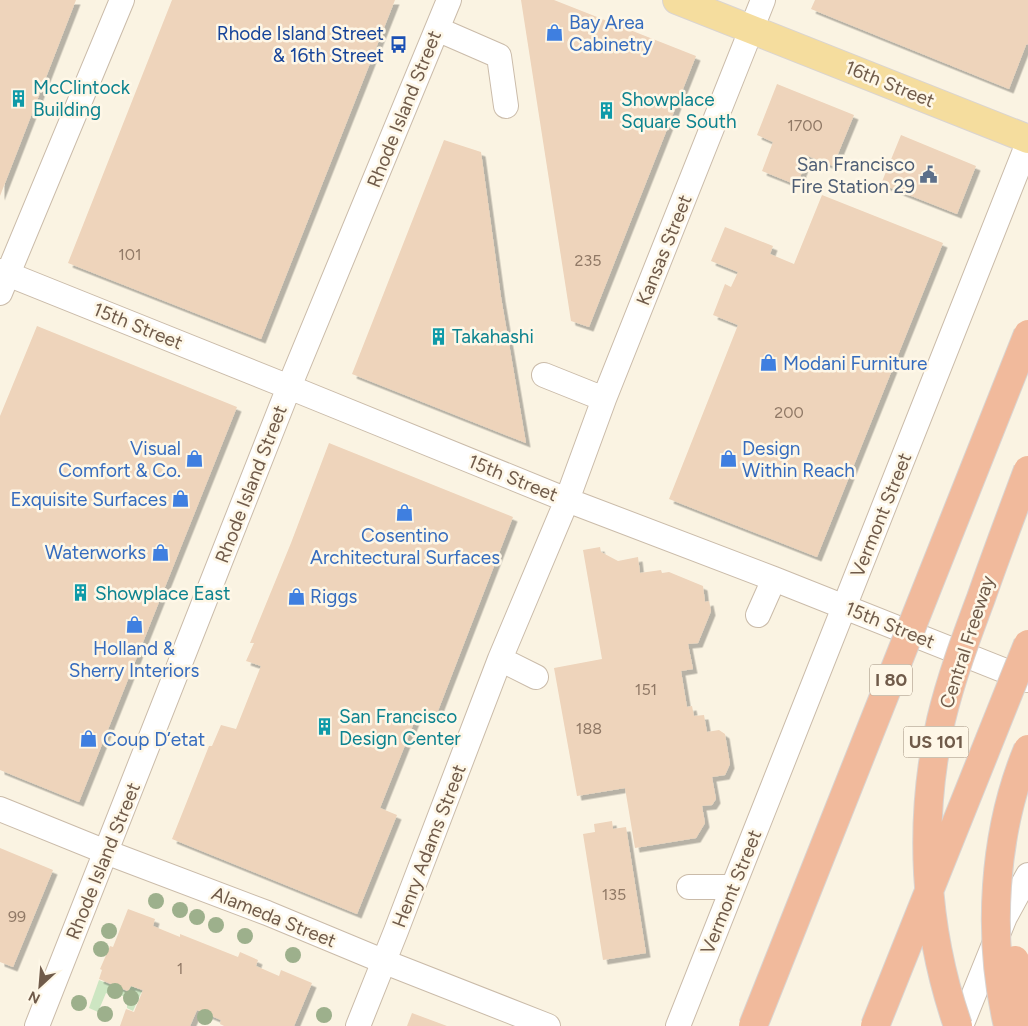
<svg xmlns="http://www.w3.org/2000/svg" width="1028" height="1026" viewBox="0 0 1028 1026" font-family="Figtree,sans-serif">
<defs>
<filter id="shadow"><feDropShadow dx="4.5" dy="4.5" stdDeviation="0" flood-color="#0004"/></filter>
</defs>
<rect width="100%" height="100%" fill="#faf3e2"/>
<!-- green -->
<path fill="#cde6c2" d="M99 980 128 992 131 986 142 991 133 1011 127 1008V1001L123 996 118 995 113 996 106 993 98 1012 89 1008Z"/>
<!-- building -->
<path fill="#eed4bb" filter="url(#shadow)" d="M0 0H76L0 196Z
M172 0H395L261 339 68 263Z
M521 0H554L696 56 589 327 571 321Z
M815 0H1028V44L1026 45 1009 89 811 9Z
M777 84 854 115 833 166 808 156 797 185 762 171 773 142 757 135Z
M901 135 976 166 957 214 881 184Z
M444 140 481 152 501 297 526 443 352 374Z
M822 195 943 243 817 557 669 499 738 325 713 315 725 284 731 287 738 272 711 261 725 227 773 246 770 254 794 264Z
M37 326 237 407 79 802 0 770V416Z
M329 443 513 517 436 716 419 710 380 808 397 815 357 914 172 839 209 746H212L221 725 236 729 261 666 246 661 254 643H250L291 543Z
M600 547 601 552 618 561 638 557 640 573 661 570 662 573 669 572 703 586 705 602 709 601 711 611 698 643 688 644 693 669 681 671 687 707 692 706 694 716 704 715 707 732 719 730 725 734 730 764 725 775 712 777 716 799 712 805 702 806 705 823 696 838 635 848 625 788 577 796 554 668 602 659 583 550Z
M612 821 613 829 626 827 646 953 603 960 583 834 595 832 594 824Z
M0 848 53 870 13 967 0 962Z
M128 909 155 919 153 926 180 937V934L238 957 240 952 258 960 256 966 279 976 281 970 312 983 294 1026H224L220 1024 221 1020 197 1010 190 1026H120L126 1009 134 1012 143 990 131 986 128 991 99 979 102 970 100 969 110 946 113 947Z
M412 1013 447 1026H407Z"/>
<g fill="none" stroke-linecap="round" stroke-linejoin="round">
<defs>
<path id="minor" d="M437 29 499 56 506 106
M0 271 289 387 567 500 774 579 1028 680
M0 293 122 0
M544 375 604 399
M758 615 774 579
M500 659 536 677
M0 809 106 852 267 913 385 962 548 1026
M689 887H733
M37 1026 289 387 449 0
M358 1026 396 931 500 659 567 500 604 399 763 0
M678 1026 1028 143
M961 1026 1005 917 1028 875"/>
<path id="major" d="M677 0 1028 139"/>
</defs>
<!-- minor casing -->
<use href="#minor" stroke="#cabba9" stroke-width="26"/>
<!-- major casing -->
<use href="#major" stroke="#dad4d0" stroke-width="30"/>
<!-- minor -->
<use href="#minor" stroke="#fff" stroke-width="24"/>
<!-- major -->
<use href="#major" stroke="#f5dd9e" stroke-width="28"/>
<defs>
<path id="highway-bridge" d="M1015 960 1019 986 1028 1022
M753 1026 1028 334
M875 1026 1028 644
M958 1026C924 928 918 822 941 720 951 678 966 638 981 598 996 555 1012 513 1028 470
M1008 1026C987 937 993 833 1028 749"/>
</defs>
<!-- highway-bridge casing -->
<use href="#highway-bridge" stroke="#dad4d0" stroke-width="30" stroke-linecap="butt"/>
<!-- highway-bridge -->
<use href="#highway-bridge" stroke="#f1ba9c" stroke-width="28"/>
</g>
<!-- trees -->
<g fill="#9db08c">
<circle cx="156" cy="901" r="8"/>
<circle cx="180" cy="910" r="8"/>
<circle cx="197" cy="917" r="8"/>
<circle cx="216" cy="925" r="8"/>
<circle cx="109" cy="931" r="8"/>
<circle cx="245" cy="936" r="8"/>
<circle cx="101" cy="949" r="8"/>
<circle cx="293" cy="955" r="8"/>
<circle cx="115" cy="991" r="8"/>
<circle cx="131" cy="998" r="8"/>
<circle cx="79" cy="1003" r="8"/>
<circle cx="105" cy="1014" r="8"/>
<circle cx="324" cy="1015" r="8"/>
<circle cx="205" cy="1017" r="8"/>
</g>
<!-- icons -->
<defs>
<symbol id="shop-bare" viewBox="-9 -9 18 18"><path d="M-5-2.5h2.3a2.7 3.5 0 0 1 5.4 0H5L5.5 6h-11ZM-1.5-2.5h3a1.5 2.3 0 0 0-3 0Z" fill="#3f7fe0" stroke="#fef7e7" stroke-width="2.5" paint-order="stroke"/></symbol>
<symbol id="bus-bare" viewBox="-9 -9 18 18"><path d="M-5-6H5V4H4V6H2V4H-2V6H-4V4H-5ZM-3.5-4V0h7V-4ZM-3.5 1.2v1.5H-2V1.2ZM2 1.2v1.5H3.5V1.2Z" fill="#1a4fb4" stroke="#fef7e7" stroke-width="2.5" paint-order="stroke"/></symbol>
<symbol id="building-bare" viewBox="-9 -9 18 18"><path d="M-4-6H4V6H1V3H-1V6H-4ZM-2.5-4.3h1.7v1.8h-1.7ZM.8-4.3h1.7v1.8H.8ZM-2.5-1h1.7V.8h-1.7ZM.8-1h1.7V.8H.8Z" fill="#0f9aa8" stroke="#fef7e7" stroke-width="2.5" paint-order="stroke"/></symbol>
<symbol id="civic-bare" viewBox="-9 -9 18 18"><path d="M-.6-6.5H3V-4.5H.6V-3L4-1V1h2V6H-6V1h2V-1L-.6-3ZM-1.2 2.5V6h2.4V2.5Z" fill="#5c6f8a" stroke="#fef7e7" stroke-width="2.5" paint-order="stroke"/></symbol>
</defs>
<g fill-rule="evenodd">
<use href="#shop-bare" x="542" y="20" width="25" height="25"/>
<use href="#bus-bare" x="386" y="32" width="25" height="25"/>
<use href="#building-bare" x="6" y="86" width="25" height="25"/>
<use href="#building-bare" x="594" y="98" width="25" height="25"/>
<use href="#civic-bare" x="916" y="162" width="25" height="25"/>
<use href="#building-bare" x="426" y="324" width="25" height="25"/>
<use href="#shop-bare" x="756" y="350" width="25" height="25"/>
<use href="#shop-bare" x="182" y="446" width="25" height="25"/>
<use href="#shop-bare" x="716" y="446" width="25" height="25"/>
<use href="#shop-bare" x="168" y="486" width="25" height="25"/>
<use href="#shop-bare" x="392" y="500" width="25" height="25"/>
<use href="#shop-bare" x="148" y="540" width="25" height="25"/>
<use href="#building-bare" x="68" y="580" width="25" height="25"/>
<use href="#shop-bare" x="284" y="584" width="25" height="25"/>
<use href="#shop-bare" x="122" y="612" width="25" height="25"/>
<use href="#building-bare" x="312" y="714" width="25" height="25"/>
<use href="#shop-bare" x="76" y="726" width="25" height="25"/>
</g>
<g text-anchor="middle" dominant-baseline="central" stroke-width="5" stroke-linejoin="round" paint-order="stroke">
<!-- number labels -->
<g font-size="16" fill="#907966">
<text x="805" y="125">1700</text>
<text x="130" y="254">101</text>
<text x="588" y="260">235</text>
<text x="789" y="412">200</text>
<text x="646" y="689">151</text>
<text x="589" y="728">188</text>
<text x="614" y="894">135</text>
<text x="17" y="916">99</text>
<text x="180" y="968">1</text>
</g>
<!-- shield labels -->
<g fill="#fef7e7" stroke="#9b8a79" stroke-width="1">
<rect x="870" y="664.5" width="42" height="31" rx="4"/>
<rect x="903.5" y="726.5" width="65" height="31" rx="4"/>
</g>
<g font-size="18" font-weight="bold" fill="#705b4a">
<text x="891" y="680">I 80</text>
<text x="936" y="742">US 101</text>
</g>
<!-- shop labels -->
<g font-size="19" fill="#366cbe" stroke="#fef7e7" text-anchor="start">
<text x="569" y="22">Bay Area<tspan x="569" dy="22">Cabinetry</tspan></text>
<text x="783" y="363">Modani Furniture</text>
<text x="181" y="448" text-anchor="end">Visual<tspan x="181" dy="22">Comfort &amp; Co.</tspan></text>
<text x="742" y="448">Design<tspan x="742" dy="22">Within Reach</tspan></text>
<text x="167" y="499" text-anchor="end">Exquisite Surfaces</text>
<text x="405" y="535" text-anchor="middle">Cosentino<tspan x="405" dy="22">Architectural Surfaces</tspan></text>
<text x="146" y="552" text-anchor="end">Waterworks</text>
<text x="310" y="596">Riggs</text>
<text x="134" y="648" text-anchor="middle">Holland &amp;<tspan x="134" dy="22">Sherry Interiors</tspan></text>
<text x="103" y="739">Coup D’etat</text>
</g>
<!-- transit labels -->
<g font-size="19" fill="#164399" stroke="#fef7e7" text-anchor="end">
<text x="384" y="33">Rhode Island Street<tspan x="384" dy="22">&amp; 16th Street</tspan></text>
</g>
<!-- street labels -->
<g font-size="19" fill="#705b4a" stroke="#fef7e7">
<text transform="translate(890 84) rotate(22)">16th Street</text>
<text transform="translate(404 109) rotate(-68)">Rhode Island Street</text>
<text transform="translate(664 250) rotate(-68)">Kansas Street</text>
<text transform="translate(138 326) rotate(22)">15th Street</text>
<text transform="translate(513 478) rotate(22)">15th Street</text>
<text transform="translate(251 484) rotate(-69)">Rhode Island Street</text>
<text transform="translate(881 515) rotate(-68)">Vermont Street</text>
<text transform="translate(890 625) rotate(22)">15th Street</text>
<text transform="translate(967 642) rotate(-72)">Central Freeway</text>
<text transform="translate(429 846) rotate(-69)">Henry Adams Street</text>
<text transform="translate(103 861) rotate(-68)">Rhode Island Street</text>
<text transform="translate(731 892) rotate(-68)">Vermont Street</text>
<text transform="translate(274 917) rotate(22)">Alameda Street</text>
</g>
<!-- culture labels -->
<g font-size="19" fill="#0d838f" stroke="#fef7e7" text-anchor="start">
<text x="33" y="87">McClintock<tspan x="33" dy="22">Building</tspan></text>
<text x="621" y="99">Showplace<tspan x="621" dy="22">Square South</tspan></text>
<text x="452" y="336">Takahashi</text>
<text x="95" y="593">Showplace East</text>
<text x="339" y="716">San Francisco<tspan x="339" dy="22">Design Center</tspan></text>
</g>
<!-- service labels -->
<g font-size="19" fill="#4e5e75" stroke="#fef7e7" text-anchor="end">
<text x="915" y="164">San Francisco<tspan x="915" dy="22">Fire Station 29</tspan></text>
</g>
</g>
<!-- north arrow -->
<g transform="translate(40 986) rotate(206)" stroke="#fef7e7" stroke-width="4" paint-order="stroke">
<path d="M0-4L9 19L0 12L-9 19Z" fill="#705b4a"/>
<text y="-8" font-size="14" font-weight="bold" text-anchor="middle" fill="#705b4a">N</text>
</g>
</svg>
